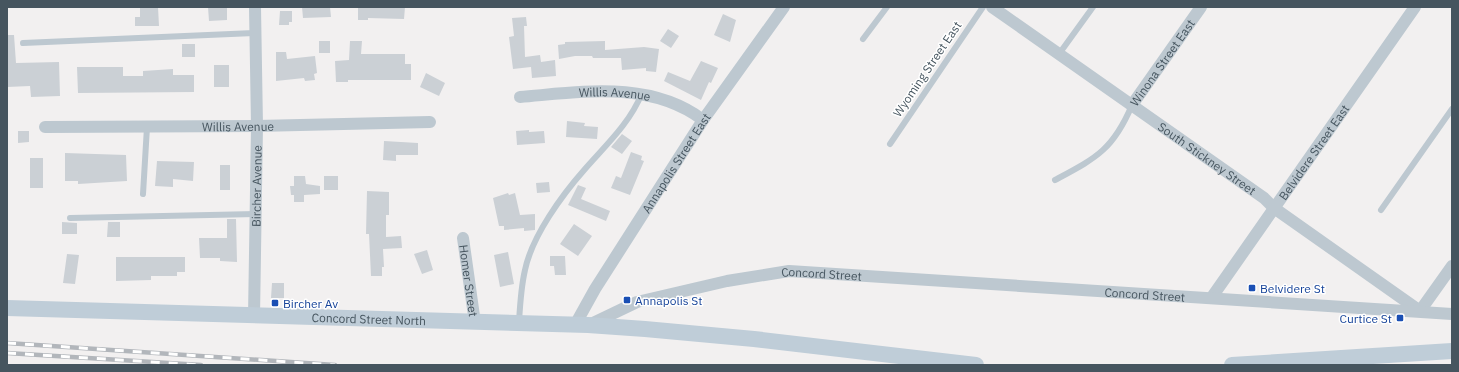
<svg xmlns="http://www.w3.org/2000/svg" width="1459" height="372" viewBox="0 0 1459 372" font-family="'IBM Plex Sans',sans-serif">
<rect width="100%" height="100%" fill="#f2f0f0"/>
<!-- building -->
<path fill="#cbd0d5" d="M140 7H158L159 26H135V17H140Z
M208 7H227V20L209 21Z
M302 7H330L331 17 303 18Z
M358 7H405L404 19 368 18V20H358Z
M280 11H292V22H289V25H279Z
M723 14 736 20 730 42 714 35Z
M526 17 527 26H524L525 57 540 55 541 62 555 60 556 76 532 78 531 67 513 69 509 37 514 36 512 18Z
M668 29 679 36 671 48 660 41Z
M7 35H14L16 63 59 62 60 96 31 97 30 86 7 87Z
M319 41H330V53H319Z
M350 41H362L361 54H405V64H411V80H348V82H336L335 61 349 60Z
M605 41V50L644 47 659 49 656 72 646 71V68L622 70 621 58H593L592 56H575L559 59 558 45 565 44V42Z
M182 44H195V57H182Z
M276 52H286L287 59 315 56 317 73 314 74 315 80 305 81 304 78 276 81Z
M701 61 718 68 711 83 709 82 701 100 664 81 668 72 690 81Z
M214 65H229V87H214Z
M77 67H123V76H143V71L173 69V75H194V92L78 93Z
M426 73 445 83 439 96 420 87Z
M567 121 585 123 584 126 598 127 597 139 566 137Z
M529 130V132L544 131 545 143 517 145 516 131Z
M18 131H29V142L18 143Z
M622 134 632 141 622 154 611 147Z
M384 141 418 143V155H396V161L383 160Z
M631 152 642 156 641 160 644 161 630 195 611 188 616 176 621 178Z
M65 153 126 155 127 181 78 184V181H65Z
M30 158H43V188H30Z
M157 161 194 162 193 181 173 179V187L155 186Z
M220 165H230V190H220Z
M294 176H305L306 184 320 186V194L304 195V202H294V195H291L290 186H294Z
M324 176H338V190H324Z
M549 182 550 192 537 193 536 183Z
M578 185 586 188 581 199 610 211 606 221 568 205Z
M367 191 389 192V215H386V237L401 236 402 248 383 249 384 267H382V276H371L369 234H366Z
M508 193 509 195 515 193 520 215 535 214V230L524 231V228L504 230V226H499L493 198Z
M227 219H236L237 262 220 261V258H200L199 238H227Z
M62 222 77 223V234H62Z
M108 222H120V237H107Z
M574 224 592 236 578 256 560 244Z
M427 250 433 270 422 274 414 254Z
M508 252 514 284 500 287 494 255Z
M67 254 79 255 75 284 63 283Z
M550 256H565L566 275H555L554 266H550Z
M116 257H185V272H177V276H151V280L116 281Z
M272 283H284V298H271Z"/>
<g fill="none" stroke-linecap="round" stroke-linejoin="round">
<!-- service -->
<path stroke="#bdc8d0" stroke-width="6" d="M863 39 887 7
M23 43 254 33
M1059 54 1093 7
M890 144 983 7
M1055 180C1096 158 1113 150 1132 105
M143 194 147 127
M1381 210 1452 109
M70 218 256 214
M519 322C520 305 521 287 525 270 532 236 562 195 585 169 606 145 630 123 642 93"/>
<!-- minor -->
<g stroke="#bdc8d0" stroke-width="12">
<path id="s1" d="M992 7 1264 198 1274 208 1420 311 1452 266"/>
<path id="s2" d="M520 97C582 92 650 80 703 120"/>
<path id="s3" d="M1132 105 1201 7"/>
<path id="s4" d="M45 127 257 126 430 122"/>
<path id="s5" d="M463 238 475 323"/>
<path id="s6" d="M1212 297 1415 7"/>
<path id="s7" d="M254 317 257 126 255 7"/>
<path id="s8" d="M575 325 595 289 703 120 784 7"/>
<path id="s9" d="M589 325 637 302 727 281 789 271 1452 314"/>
</g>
<!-- secondary -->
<g stroke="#bfcdd8" stroke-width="16">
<path id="s10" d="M7 308 588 325 645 329 754 339 976 365"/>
<path d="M1232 365 1452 351"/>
</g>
<defs>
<path id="rail" d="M7 343 335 365
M7 353 201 365"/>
</defs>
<!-- rail casing -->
<use href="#rail" stroke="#b2b6bb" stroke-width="4.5"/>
<!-- rail -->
<use href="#rail" stroke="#fff" stroke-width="3" stroke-dasharray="9" stroke-linecap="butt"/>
</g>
<!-- markers -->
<g fill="#1a4fb4" stroke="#fff" stroke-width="1.5">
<rect x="1248" y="284" width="8" height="8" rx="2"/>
<rect x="623" y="296" width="8" height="8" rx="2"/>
<rect x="271" y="299" width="8" height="8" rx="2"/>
<rect x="1396" y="314" width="8" height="8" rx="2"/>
</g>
<g text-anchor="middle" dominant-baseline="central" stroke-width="3" stroke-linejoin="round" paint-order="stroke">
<!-- street labels -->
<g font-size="12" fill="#46555f" stroke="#fff">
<text stroke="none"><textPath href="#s3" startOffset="52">Winona Street East</textPath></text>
<text transform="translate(927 69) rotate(-56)">Wyoming Street East</text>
<text stroke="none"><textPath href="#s2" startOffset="95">Willis Avenue</textPath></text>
<text stroke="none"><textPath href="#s4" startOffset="193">Willis Avenue</textPath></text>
<text stroke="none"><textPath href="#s6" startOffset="177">Belvidere Street East</textPath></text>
<text stroke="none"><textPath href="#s1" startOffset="263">South Stickney Street</textPath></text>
<text stroke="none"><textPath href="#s8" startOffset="191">Annapolis Street East</textPath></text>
<text stroke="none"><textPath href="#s7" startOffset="131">Bircher Avenue</textPath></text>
<text stroke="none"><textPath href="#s9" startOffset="241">Concord Street</textPath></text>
<text stroke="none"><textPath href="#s5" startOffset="43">Homer Street</textPath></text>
<text stroke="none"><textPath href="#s9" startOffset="565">Concord Street</textPath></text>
<text stroke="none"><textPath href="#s10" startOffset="362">Concord Street North</textPath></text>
</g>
<!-- transit labels -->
<g font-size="12" fill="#164399" stroke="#fff" text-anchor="start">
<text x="1260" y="288">Belvidere St</text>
<text x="635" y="300">Annapolis St</text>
<text x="283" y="303">Bircher Av</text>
<text x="1392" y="318" text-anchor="end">Curtice St</text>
</g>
</g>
<!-- border -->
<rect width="1459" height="372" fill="none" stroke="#46555f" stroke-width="16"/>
</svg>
